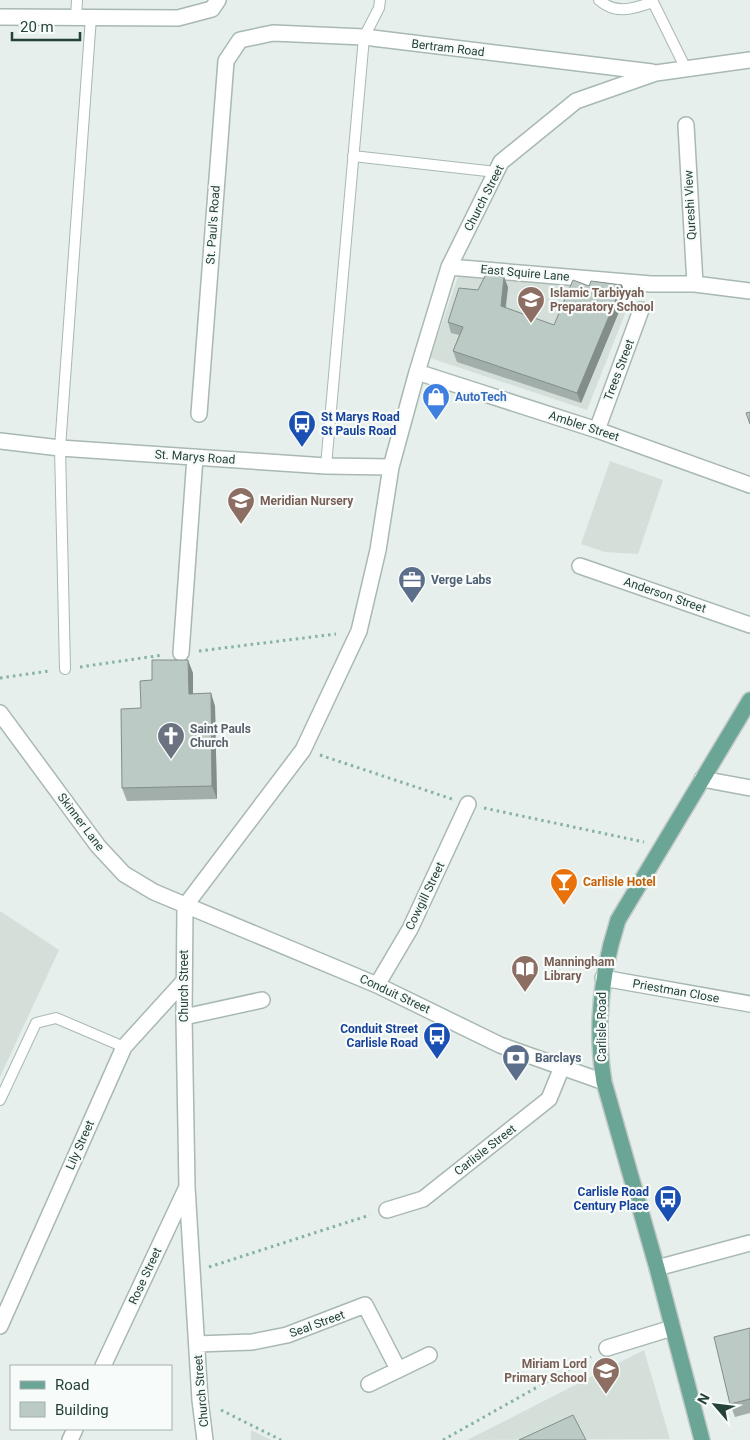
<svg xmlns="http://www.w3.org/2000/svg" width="750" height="1440" viewBox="0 0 750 1440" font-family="Roboto,sans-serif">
<rect width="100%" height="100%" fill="#e6efeb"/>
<!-- built -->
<path fill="#d4dfda" d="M459 274 634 291 587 410 430 358Z
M610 461 663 480 638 554 605 552 581 544Z
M0 911 59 950 0 1077Z
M644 1350 670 1439 467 1440Z
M251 1430 271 1440H251Z"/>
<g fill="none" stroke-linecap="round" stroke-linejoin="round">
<defs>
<path id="lane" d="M599 0C616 15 633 9 653 2
M652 0 686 69
M76 17 77 0
M353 156 496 172
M326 466 364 37 379 8 380 0
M65 669 60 448 91 17
M0 1100 36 1023 56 1018 124 1047"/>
<path id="street" d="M0 17 178 18 212 9 218 0
M686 125 695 284
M449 267 651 284H695L750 291
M417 372 597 430 750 485
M199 414 226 61 240 40 273 33 364 37 652 72
M597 430 641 310
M0 441 60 448 326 466 391 467
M580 566 750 625
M181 653 195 457
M0 713 98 846 124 874 154 892 377 985 500 1045 604 1082
M702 779 750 788
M603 978 750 1004
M377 985 410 929 468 804
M184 1017 262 1000
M387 1210 423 1199 549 1099 562 1067
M657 1268 750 1243
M0 1326 124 1047 184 981
M197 1344 252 1342 287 1335 365 1305 398 1369
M607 1348 672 1328
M103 1366 186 1189
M369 1384 429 1355
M70 1440 75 1429
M205 1440 200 1400 187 1187 184 1017 185 906 303 750 359 631 378 550 391 467 417 372 449 267 501 162 576 101 656 73 750 60"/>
<path id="primary" d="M702 1440 657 1268 604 1082C595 1027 601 973 618 920L750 700"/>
</defs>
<!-- lane casing -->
<use href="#lane" stroke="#a8b8b2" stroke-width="12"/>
<!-- street casing -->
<use href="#street" stroke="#a8b8b2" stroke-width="18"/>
<!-- primary casing -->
<use href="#primary" stroke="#c2cac8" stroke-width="18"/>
<!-- path -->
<path stroke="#86b3a5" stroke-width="3" stroke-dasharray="2.5 4" stroke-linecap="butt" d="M199 651 336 634
M80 667 163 655
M0 678 49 671
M320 755 452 799
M484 808 644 842
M209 1267 370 1215
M221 1410 281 1440
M443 1440 591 1357"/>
<!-- lane -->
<use href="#lane" stroke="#fff" stroke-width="10"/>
<!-- street -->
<use href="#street" stroke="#fff" stroke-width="15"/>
<!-- primary -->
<use href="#primary" stroke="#6aa596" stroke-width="15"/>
</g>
<!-- wall -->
<path fill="#a1aea9" d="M589 286 626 295 581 403 457 362 453 351 459 335 451 333 448 322 478 290 508 287 506 308 554 325Z
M193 673V694L215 706 217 799 127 801 122 788 141 708 152 680Z
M750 1328V1413L735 1417 730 1404Z"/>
<!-- shaded-wall -->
<path fill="#838d89" d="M504 277 508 287 504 317 501 306Z
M622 285 626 295 581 403 577 393Z
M188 660 193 673V707L189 694Z
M211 693 215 706 217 799 212 786Z"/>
<!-- building -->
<path fill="#bbcac4" stroke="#838d89" d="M486 274 504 277 501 306 554 325 573 280 589 286 591 281 622 285 577 393 453 351 463 327 448 322 459 288 478 290Z
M750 412V424L746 413Z
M152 660H188L189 694 211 693 212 786 122 788 121 709 141 708 140 681 152 680Z
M750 1328V1399L730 1404 714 1337Z
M573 1415 586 1440H519Z"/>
<!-- icons -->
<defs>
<symbol id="school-pin" viewBox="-11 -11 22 30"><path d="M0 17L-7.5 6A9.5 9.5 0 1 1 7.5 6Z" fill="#8d6e63" stroke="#f7fbf9"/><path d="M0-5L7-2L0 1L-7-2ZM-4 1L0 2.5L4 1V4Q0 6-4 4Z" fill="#fff"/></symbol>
<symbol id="shop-pin" viewBox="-11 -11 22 30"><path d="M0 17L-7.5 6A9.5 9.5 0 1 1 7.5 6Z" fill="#3f7fe0" stroke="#f7fbf9"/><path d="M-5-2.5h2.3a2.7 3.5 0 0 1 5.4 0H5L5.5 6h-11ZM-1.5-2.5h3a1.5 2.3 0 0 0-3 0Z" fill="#fff"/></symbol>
<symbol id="bus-pin" viewBox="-11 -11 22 30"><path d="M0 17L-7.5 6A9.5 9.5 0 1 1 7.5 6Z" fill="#1a4fb4" stroke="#f7fbf9"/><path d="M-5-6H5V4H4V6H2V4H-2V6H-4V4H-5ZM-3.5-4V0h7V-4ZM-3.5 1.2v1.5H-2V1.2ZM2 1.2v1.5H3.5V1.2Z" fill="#fff"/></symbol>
<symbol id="office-pin" viewBox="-11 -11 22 30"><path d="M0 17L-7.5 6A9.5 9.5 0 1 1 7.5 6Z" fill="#5c6f8a" stroke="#f7fbf9"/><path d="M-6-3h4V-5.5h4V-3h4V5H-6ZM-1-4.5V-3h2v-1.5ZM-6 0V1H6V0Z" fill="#fff"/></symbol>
<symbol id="church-pin" viewBox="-11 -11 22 30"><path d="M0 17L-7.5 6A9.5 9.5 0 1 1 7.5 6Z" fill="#6b7280" stroke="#f7fbf9"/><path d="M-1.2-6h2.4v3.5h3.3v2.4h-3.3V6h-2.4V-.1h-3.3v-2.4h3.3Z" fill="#fff"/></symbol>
<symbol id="bar-pin" viewBox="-11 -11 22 30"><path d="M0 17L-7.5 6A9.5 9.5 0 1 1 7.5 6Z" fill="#e8710a" stroke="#f7fbf9"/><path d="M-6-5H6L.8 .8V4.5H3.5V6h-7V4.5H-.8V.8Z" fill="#fff"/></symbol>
<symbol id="library-pin" viewBox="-11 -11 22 30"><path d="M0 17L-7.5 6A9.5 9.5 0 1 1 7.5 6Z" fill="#8d6e63" stroke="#f7fbf9"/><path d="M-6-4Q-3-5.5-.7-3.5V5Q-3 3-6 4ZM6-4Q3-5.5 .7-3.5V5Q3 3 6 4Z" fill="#fff"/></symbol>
<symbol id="bank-pin" viewBox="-11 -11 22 30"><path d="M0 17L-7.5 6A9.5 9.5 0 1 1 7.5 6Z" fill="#5c6f8a" stroke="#f7fbf9"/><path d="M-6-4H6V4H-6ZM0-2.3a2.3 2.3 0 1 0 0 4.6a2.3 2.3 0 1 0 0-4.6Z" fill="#fff"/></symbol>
</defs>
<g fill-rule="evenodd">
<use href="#school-pin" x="515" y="284" width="32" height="43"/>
<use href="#shop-pin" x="420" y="381" width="32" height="43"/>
<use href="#bus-pin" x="286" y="408" width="32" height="43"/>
<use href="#school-pin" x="225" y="485" width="32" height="43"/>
<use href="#office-pin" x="396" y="564" width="32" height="43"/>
<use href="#church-pin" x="155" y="720" width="32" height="43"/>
<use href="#bar-pin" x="548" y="866" width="32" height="43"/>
<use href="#library-pin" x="509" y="953" width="32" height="43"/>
<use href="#bus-pin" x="421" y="1020" width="32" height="43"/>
<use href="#bank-pin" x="500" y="1042" width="32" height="43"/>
<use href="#bus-pin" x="652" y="1183" width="32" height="43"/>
<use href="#school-pin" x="590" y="1355" width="32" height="43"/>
</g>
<g text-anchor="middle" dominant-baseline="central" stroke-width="4.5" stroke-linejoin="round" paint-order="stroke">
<!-- street labels -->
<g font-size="12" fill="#24423a" stroke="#f7fbf9">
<text transform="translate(448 48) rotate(7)">Bertram Road</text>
<text transform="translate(484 198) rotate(-63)">Church Street</text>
<text transform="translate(690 205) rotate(-93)">Qureshi View</text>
<text transform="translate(213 225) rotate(-86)">St. Paul's Road</text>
<text transform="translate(525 273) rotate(5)">East Squire Lane</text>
<text transform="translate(619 370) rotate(-69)">Trees Street</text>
<text transform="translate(584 426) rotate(18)">Ambler Street</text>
<text transform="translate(195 457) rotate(4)">St. Marys Road</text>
<text transform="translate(665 595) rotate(19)">Anderson Street</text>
<text transform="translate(81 822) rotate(53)">Skinner Lane</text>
<text transform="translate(425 896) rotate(-64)">Cowgill Street</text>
<text transform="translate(184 986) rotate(-90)">Church Street</text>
<text transform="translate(676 991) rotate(10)">Priestman Close</text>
<text transform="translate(395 994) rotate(25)">Conduit Street</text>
<text transform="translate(602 1027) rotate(-90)">Carlisle Road</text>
<text transform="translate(80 1145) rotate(-66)">Lily Street</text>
<text transform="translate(485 1150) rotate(-38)">Carlisle Street</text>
<text transform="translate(145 1276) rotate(-65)">Rose Street</text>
<text transform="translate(317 1324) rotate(-20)">Seal Street</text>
<text transform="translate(201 1391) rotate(-95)">Church Street</text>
</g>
<!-- education labels -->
<g font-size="12" font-weight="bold" fill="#785e54" stroke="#f7fbf9" text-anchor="start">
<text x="550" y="293">Islamic Tarbiyyah<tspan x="550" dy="14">Preparatory School</tspan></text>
<text x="260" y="501">Meridian Nursery</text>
<text x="544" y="962">Manningham<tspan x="544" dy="14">Library</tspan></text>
<text x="587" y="1364" text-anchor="end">Miriam Lord<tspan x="587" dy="14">Primary School</tspan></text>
</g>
<!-- shop labels -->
<g font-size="12" font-weight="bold" fill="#366cbe" stroke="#f7fbf9" text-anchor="start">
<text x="455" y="397">AutoTech</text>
</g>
<!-- transit labels -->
<g font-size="12" font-weight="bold" fill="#164399" stroke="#f7fbf9" text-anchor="end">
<text x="321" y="417" text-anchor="start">St Marys Road<tspan x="321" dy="14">St Pauls Road</tspan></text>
<text x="418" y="1029">Conduit Street<tspan x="418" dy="14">Carlisle Road</tspan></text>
<text x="649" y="1192">Carlisle Road<tspan x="649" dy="14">Century Place</tspan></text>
</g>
<!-- service labels -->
<g font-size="12" font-weight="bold" fill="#4e5e75" stroke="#f7fbf9" text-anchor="start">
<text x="431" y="580">Verge Labs</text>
<text x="535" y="1058">Barclays</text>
</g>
<!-- worship labels -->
<g font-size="12" font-weight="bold" fill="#5b616d" stroke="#f7fbf9" text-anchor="start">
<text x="190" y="729">Saint Pauls<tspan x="190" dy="14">Church</tspan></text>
</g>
<!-- food labels -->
<g font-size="12" font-weight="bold" fill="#c56008" stroke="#f7fbf9" text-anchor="start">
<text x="583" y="882">Carlisle Hotel</text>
</g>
</g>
<!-- legend -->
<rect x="10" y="1365" width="162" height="65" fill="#f7fbf9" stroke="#a3b1ad"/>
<rect x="20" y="1381" width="25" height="8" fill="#6aa596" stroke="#a3b1ad"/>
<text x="55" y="1390" font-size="15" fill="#24423a">Road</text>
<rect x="20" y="1402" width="25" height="15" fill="#bbcac4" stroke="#a3b1ad"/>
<text x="55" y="1415" font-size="15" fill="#24423a">Building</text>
<!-- north arrow -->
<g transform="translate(715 1405) rotate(298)" stroke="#f7fbf9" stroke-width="4" paint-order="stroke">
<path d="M0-4L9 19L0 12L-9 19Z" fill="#24423a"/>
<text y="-8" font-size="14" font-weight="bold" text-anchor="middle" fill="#24423a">N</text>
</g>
<!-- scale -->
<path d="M12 32v8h68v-8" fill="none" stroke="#24423a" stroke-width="2.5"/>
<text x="20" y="32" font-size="15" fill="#24423a" stroke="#f7fbf9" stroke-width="4" paint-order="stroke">20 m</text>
</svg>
